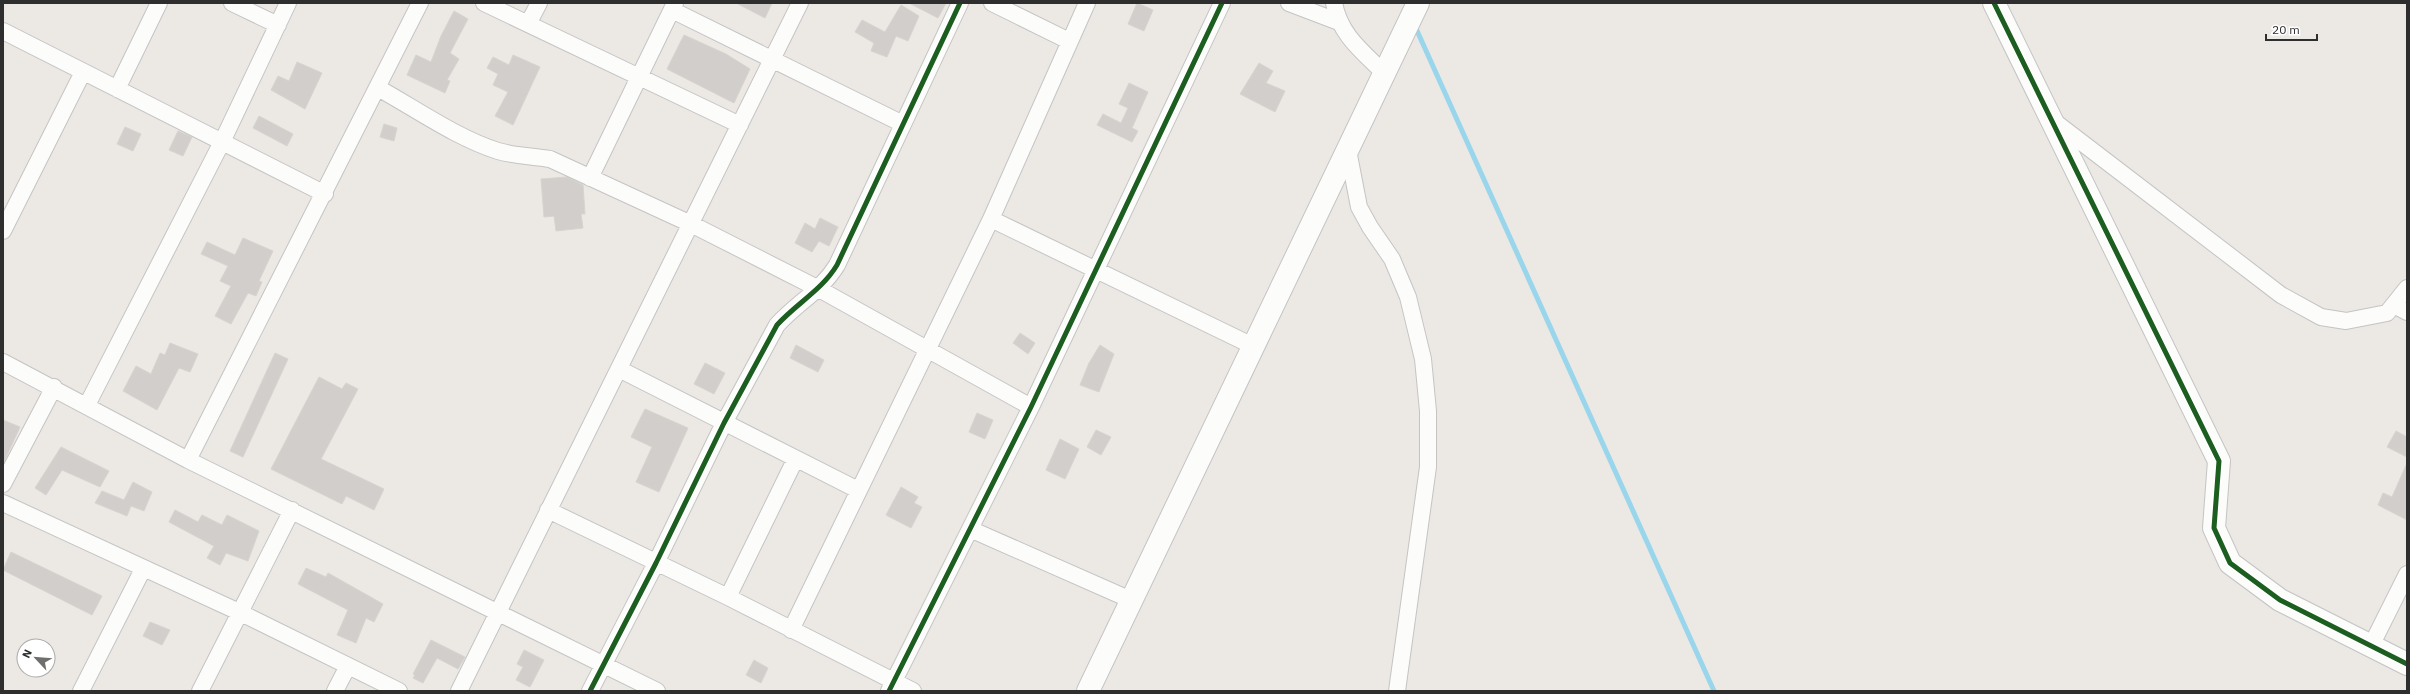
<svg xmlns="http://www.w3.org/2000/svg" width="2410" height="694" viewBox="0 0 2410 694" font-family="'IBM Plex Sans',sans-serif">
<rect width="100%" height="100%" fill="#ece8e4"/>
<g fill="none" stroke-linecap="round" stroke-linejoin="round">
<!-- stream -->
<path stroke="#99d6ec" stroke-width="5" d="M1414 24 1714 691"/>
</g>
<!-- building -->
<path fill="#d1cecb" stroke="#d7d4d0" d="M736 3H772L765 18Z
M909 3H946L938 18Z
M1137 3 1153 10 1144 31 1128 24Z
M901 5 919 16 908 41 896 36 887 57 871 51 874 43 855 32 862 20 885 32Z
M454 11 468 19 450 53 459 59 447 80 450 81 445 93 407 75 416 55 431 62 441 36Z
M684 35 726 54 750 69 734 103 667 69Z
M513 55 540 67 513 125 495 116 508 92 493 85 498 74 487 68 493 57 509 65Z
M297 62 322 73 305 109 271 90 278 76 289 81Z
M1259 63 1273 71 1266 83 1285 91 1275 112 1240 94Z
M1129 83 1148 92 1132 128 1138 131 1132 142 1097 125 1103 114 1121 123 1128 108 1119 104Z
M259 116 293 134 287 146 253 128Z
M384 124 397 128 394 141 380 137Z
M125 127 141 134 133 151 117 144Z
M178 131 192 137 183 156 169 150Z
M567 177 583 185 585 214H581L583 228 556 231 554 216 544 217 541 179Z
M820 218 838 227 829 246 819 241 812 252 795 243 805 223 815 229Z
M243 238 273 251 259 281 262 282 256 296 248 293 231 324 215 316 231 286 220 281 228 266 201 254 207 242 235 255Z
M1020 333 1035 343 1028 354 1013 343Z
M170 343 198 354 190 372 179 368 157 410 123 391 136 366 151 374 160 353 165 355Z
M796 345 824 360 818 372 790 358Z
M1100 345 1114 354 1099 392 1080 385 1089 363Z
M275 353 288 359 243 457 230 451Z
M705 363 725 373 714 394 694 384Z
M319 377 342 389 346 383 358 389 321 459 384 489 374 510 346 496 342 504 271 469Z
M645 409 688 428 659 492 636 482 652 447 631 437Z
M977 413 993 420 985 439 969 432Z
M3 420 20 427 3 464Z
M1096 430 1111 437 1101 455 1087 447Z
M2396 431 2407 437V457L2387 447Z
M1060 439 1079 449 1065 479 1046 470Z
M61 447 109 471 100 487 62 470 46 495 35 488Z
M2407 463V520L2378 505 2383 493 2392 497Z
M133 482 152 492 144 511 131 506 127 516 95 503 102 491 124 500Z
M901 487 918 497 914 503 922 507 911 528 886 515Z
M175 510 198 522 202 515 222 525 227 515 259 531 248 561 226 553 220 565 207 558 214 546 169 522Z
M11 552 102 596 92 615 3 570Z
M306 568 326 577 328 573 383 604 374 622 366 618 356 643 337 635 348 610 298 584Z
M150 622 170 630 162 645 143 636Z
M431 640 465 657 458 669 437 658 423 683 413 678 415 675 413 674Z
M524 650 544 660 530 687 516 680 523 667 517 664Z
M754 660 768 668 761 683 746 675Z"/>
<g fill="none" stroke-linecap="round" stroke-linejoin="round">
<defs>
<path id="street" d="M232 3 278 25
M484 3 740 125
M992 3 1069 41
M1289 3 1339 22
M1334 3C1340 35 1362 51 1384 73
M672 10 903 124
M528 24 539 3
M3 31 325 194
M378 88C416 109 457 138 498 151 515 156 533 156 550 159L691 224 819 289 1031 407
M117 89 159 3
M2055 122 2281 295 2321 317 2346 321 2387 313 2407 288
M1348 150 1359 207 1370 227 1392 259 1408 297 1423 359 1428 411V467L1397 691
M590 178 675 3
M991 219 1255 347
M3 231 83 72
M2394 305 2407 312
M3 362 188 460 657 691
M619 369 858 490
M87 405 222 142 288 3
M188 460 420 3
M3 484 54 387
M3 503 239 612 399 691
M548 510 728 597 913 691
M970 529 1131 600
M728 597 795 460
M791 630 991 219 1087 3
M2371 646 2407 574
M81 691 143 569
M200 691 292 510
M335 691 348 666
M459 691 800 3
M590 691 656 563 724 423 777 325C797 303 822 290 837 265L960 3
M889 691 1031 407 1222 3"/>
<path id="secondary" d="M1994 3 2219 461 2214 528 2230 563 2280 600 2407 664
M1088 691 1418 3"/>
</defs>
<!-- street casing -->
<use href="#street" stroke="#c5c4c5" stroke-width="18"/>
<!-- secondary casing -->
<use href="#secondary" stroke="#c5c4c5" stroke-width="24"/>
<!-- street -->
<use href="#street" stroke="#fcfcfb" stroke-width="16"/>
<!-- secondary -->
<use href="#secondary" stroke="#fcfcfb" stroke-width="22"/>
<defs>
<path id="cycleway" d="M1994 3 2219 461 2214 528 2230 563 2280 600 2407 664
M590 691 656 563 724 423 777 325C797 303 822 290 837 265L960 3
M889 691 1031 407 1222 3"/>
</defs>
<!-- cycleway casing -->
<use href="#cycleway" stroke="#fff" stroke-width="8"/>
<!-- cycleway -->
<use href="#cycleway" stroke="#1b5e20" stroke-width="5"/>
</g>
<!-- border -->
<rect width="2410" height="694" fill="none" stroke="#2e2e2e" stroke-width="8"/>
<!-- north arrow -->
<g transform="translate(36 658) rotate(296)"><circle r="19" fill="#ffffff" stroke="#ababab"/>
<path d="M0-3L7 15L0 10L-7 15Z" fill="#706f6e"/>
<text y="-6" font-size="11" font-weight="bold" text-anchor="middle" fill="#2e2e2e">N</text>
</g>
<!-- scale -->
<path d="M2266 34v6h51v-6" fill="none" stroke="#2e2e2e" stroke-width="2"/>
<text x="2272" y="34" font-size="12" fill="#2e2e2e" stroke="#ffffff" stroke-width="3" paint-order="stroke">20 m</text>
</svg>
